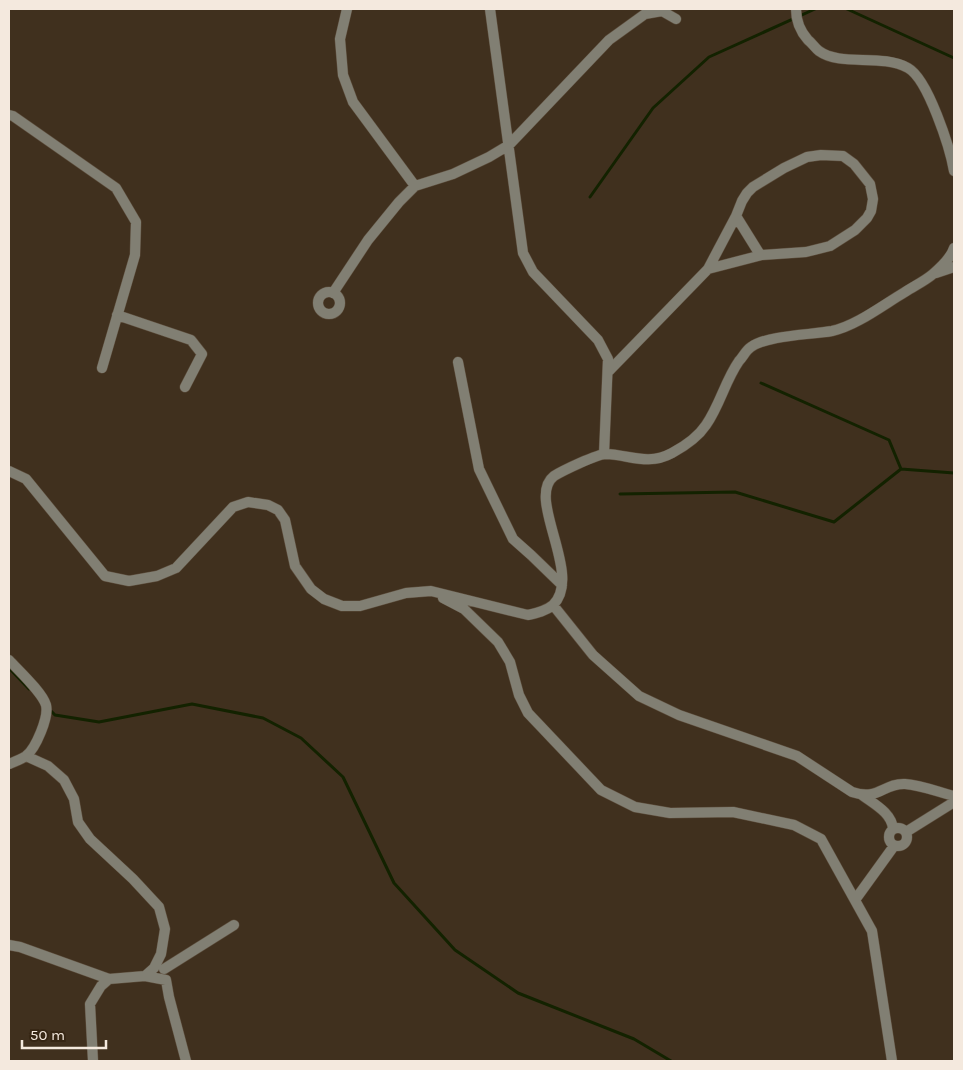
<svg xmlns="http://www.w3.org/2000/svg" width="963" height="1070" viewBox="0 0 963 1070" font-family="Karla,sans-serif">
<rect width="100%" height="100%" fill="#40301e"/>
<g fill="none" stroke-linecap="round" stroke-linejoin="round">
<!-- stream -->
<path stroke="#132200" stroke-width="3" d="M847 9 954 58
M590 197 653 108 709 57 815 9
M761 383 889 440 901 469
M620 494 735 492 834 522 901 469 954 473
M9 668 29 689
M49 709 55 715 99 722 192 704 263 718 301 738 343 777 394 883 455 950 518 993 634 1039 671 1061"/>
<defs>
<path id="minor" d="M347 9 340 39 343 75 353 102 415 186
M490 9 523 253 533 272 598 340 608 359 604 454
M796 9C796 21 800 31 808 40 812 43 815 48 819 51 841 67 881 53 908 68 928 79 950 148 954 171
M9 115 13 116 116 188 136 222 135 255 102 368
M736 216 759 253 762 255
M936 273 954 267
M318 303a11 11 0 1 1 22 0a11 11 0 1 1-22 0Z
M333 293 368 240 399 202 415 186 453 174 489 157 509 145 609 40 645 14 662 11 676 19
M117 315 191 340 202 354 185 387
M458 362 479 469 513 539 531 555 562 585
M608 372 708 269 736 216 742 201 747 193 753 187 784 168 807 157 821 155 843 156 854 164 870 184 873 199 871 211 867 218 855 230 830 246 806 252 762 255 708 269
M9 471 26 479 105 576 129 581 157 576 176 568 233 507 248 502 268 505 278 510 285 520 295 566 311 589 324 599 342 606H360L406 593 431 591 528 615C537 613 546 611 553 605 584 575 525 498 554 476 562 471 597 454 606 454 630 455 648 466 672 453 685 446 698 437 706 425 720 405 725 381 739 361 743 357 746 350 751 347 768 335 810 335 832 331 856 326 883 305 905 292 914 286 925 281 933 274 941 267 951 258 954 248
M443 598 464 609 498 642 510 662 519 695 528 713 601 790 635 807 670 813 733 812 794 825 821 839 872 931 892 1061
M553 605 593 655 639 696 679 715 797 756 852 792C879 801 883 783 905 784 921 785 938 792 954 796
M9 660C19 671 42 692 46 705 49 717 36 748 26 756 22 759 14 762 9 764
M862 795C874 804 892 813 893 829
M889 837a9 9 0 1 1 18 0a9 9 0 1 1-18 0Z
M906 832 954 802
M855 900 894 846
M9 945 20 947 109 979 145 976 154 968 161 954 165 929 159 907 133 879 90 839 78 822 74 799 64 780 48 766 26 756
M164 969 234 925
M145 976 166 980 169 997 186 1061
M93 1061 90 1004 101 986 109 979"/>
</defs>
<!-- minor casing -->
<use href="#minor" stroke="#5d4e3d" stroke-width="11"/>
<!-- minor -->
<use href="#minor" stroke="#817f73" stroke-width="10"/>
</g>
<!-- border -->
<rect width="963" height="1070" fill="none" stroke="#f4e9de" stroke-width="20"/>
<!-- scale -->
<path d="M22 1040v8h84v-8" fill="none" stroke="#f4e9de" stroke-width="2.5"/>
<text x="30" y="1040" font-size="15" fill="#f4e9de" stroke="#362614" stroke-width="4" paint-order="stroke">50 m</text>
</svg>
